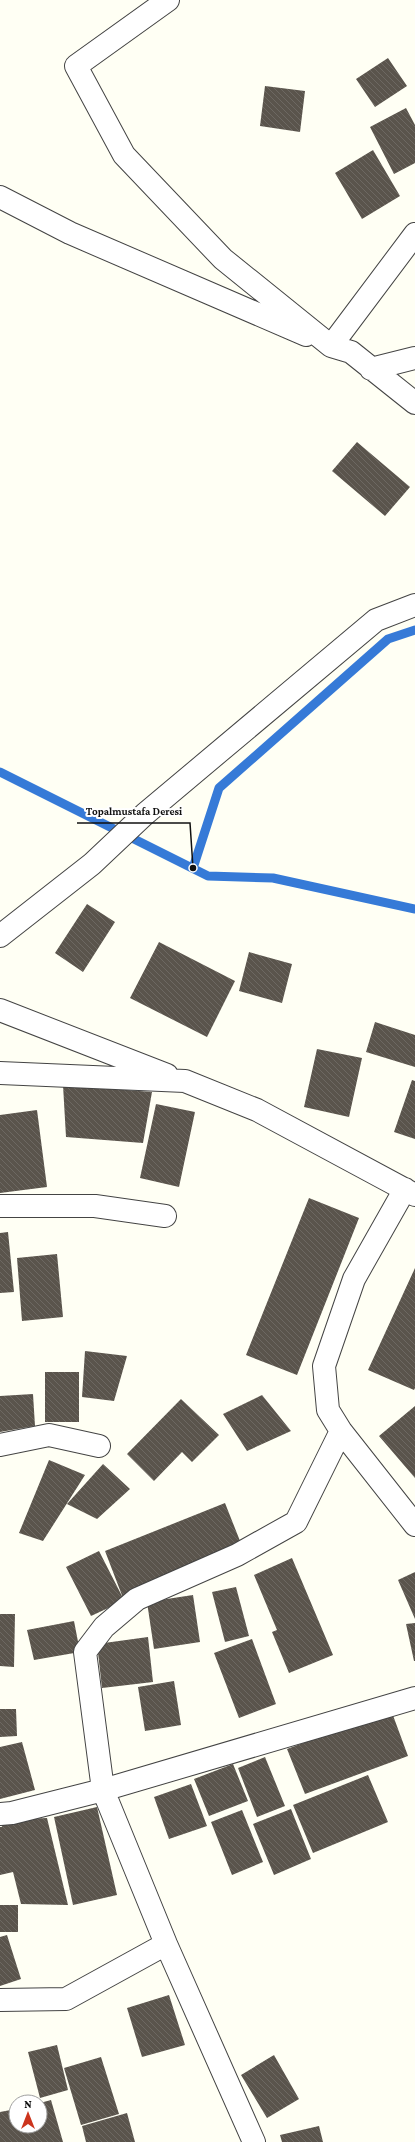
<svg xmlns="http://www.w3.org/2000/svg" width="415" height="2142" viewBox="0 0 415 2142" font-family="'Crimson Pro',serif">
<defs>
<pattern id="building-back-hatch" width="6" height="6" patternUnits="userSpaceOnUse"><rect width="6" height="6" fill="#5a544c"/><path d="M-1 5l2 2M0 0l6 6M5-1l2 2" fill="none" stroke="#6d6862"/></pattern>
</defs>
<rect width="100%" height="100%" fill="#fffff4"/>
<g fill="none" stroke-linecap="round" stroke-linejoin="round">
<!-- stream -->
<path stroke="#367ad7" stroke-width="9" d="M0 772 208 876 273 878 415 909
M193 868 219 788 388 639 415 630"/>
</g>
<!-- building -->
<path fill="url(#building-back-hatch)" d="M388 58 407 86 375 107 356 79Z
M265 86 305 91 300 132 260 126Z
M406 108 415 125V163L394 174 370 127Z
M373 150 400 196 362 219 335 173Z
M357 442 410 487 385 516 332 471Z
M87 904 115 922 83 972 55 953Z
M159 942 235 981 207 1037 130 998Z
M249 952 292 964 282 1003 239 991Z
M375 1022 415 1035V1067L366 1052Z
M317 1049 362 1058 349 1117 304 1107Z
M412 1080 415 1081V1139L394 1132Z
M63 1085 152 1092 143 1143 66 1137Z
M156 1104 195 1112 179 1187 140 1178Z
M37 1110 47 1187 0 1193V1115Z
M309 1198 359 1218 297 1375 246 1355Z
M8 1232 14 1292 0 1293V1233Z
M57 1254 63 1317 22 1321 17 1258Z
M415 1268V1388L414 1390 368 1370Z
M85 1351 127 1356 114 1401 82 1397Z
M45 1372H79V1422H45Z
M33 1394 35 1426 0 1432V1396Z
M262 1395 291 1431 247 1451 223 1414Z
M181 1399 219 1435 192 1462 182 1452 154 1481 127 1454Z
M415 1406V1478L379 1436Z
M49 1460 85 1475 43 1541 19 1533Z
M103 1464 130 1489 97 1519 67 1504Z
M225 1503 242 1546 91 1616 66 1567 99 1551 123 1598 105 1551Z
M292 1558 333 1655 289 1673 272 1632 277 1630 254 1575Z
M415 1572V1619L398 1580Z
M236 1587 249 1636 225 1642 212 1592Z
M193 1595 200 1642 154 1649 147 1602Z
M0 1614H15L14 1667 0 1666Z
M74 1621 80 1652 34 1660 27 1630Z
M415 1623V1661H414L406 1624Z
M148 1637 153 1682 102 1688 97 1644Z
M252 1639 276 1704 239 1718 214 1653Z
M174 1681 181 1725 145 1731 138 1687Z
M0 1709H16L17 1736 0 1737Z
M391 1710 408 1756 305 1794 287 1749Z
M22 1742 35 1790 0 1799V1747Z
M265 1757 285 1806 257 1817 238 1768Z
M233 1764 248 1801 209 1816 194 1779Z
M368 1775 388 1822 313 1853 293 1805Z
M191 1784 207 1826 169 1839 154 1797Z
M97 1807 117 1895 73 1905 54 1817Z
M291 1809 311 1859 274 1875 253 1824Z
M242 1810 263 1862 232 1875 211 1822Z
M47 1818 68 1905 21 1904 13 1872 0 1875V1827H2L0 1820Z
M0 1905H18V1932H0Z
M7 1935 21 1979 0 1986V1937Z
M169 1995 185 2045 142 2057 127 2008Z
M57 2045 68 2090 40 2098 28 2052Z
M274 2055 299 2099 267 2118 241 2075Z
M101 2057 119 2114 81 2125 64 2068Z
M51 2100 63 2142H0V2112L16 2109V2126H40V2103Z
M127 2113 135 2142H86L82 2126Z
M319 2126 323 2142H282L280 2135Z"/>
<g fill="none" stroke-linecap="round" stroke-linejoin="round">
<defs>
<path id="street" d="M168 0 76 66 124 155 223 259 331 346
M0 197 70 233 306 335
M415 234 331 346 351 352 415 403
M371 369 415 358
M0 936 92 864 145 814 376 620 415 605
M0 1010 167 1075
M0 1073 185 1081 257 1110 415 1195
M405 1189 354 1279 324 1366 328 1410 341 1431 415 1525
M0 1206H95L165 1216
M0 1445 49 1435 99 1446
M0 1814 12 1813 103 1790 415 1698
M0 2000 66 1999 166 1944
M254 2142 166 1944 103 1790 85 1652 104 1627 137 1599 237 1555 296 1522 341 1431"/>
</defs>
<!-- street casing -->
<use href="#street" stroke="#444" stroke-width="24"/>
<!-- street -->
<use href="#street" stroke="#fff" stroke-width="22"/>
</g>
<!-- callouts -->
<path fill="none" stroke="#111" stroke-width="1.5" d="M193 868L190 823H77"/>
<circle fill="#111" stroke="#fff" stroke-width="1.5" cx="193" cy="868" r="4"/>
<g font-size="11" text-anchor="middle" font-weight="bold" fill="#111" stroke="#fff" stroke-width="4" stroke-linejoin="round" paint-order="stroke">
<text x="134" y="815">Topalmustafa Deresi</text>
</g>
<!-- north arrow -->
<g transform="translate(28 2114)"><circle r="19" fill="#ffffff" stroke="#a0a0a0"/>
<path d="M0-3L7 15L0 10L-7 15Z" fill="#cc341d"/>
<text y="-6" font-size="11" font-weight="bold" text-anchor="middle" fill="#111111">N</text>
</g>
</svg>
